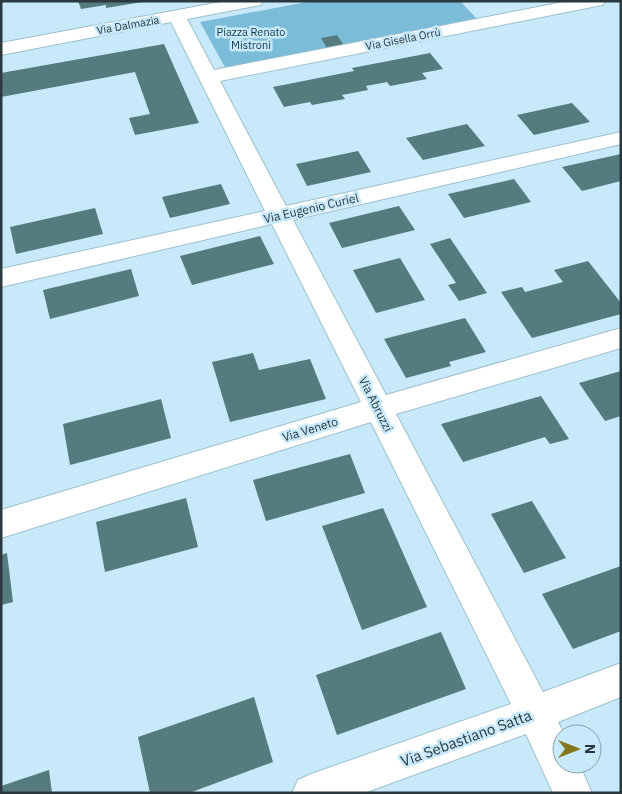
<svg xmlns="http://www.w3.org/2000/svg" width="622" height="794" viewBox="0 0 622 794" font-family="'IBM Plex Sans',sans-serif">
<rect width="100%" height="100%" fill="#c7e9f9"/>
<!-- green -->
<path fill="#7bbcd9" d="M312 1H460L477 19 226 69 200 22Z"/>
<!-- building -->
<path fill="#557b7e" d="M78 1H142V2L106 8V5L81 9Z
M337 35 345 47 328 50 321 38Z
M164 44 199 123 135 135 129 118 150 114 135 72 1 97V73Z
M430 53 443 69 422 73 427 79 390 86 387 82 366 86 368 90 342 95 345 99 312 105 310 102 284 107 273 87 354 71 352 68Z
M572 103 590 122 534 135 517 115Z
M467 124 485 146 423 160 406 138Z
M358 151 371 172 307 186 296 164Z
M621 154V181L582 191 562 167Z
M514 179 531 202 464 218 448 194Z
M221 184 230 204 170 218 162 197Z
M399 206 415 230 342 248 329 223Z
M95 208 103 234 16 254 10 227Z
M260 236 274 264 192 285 180 256Z
M450 238 487 293 459 301 448 285 456 283 430 244Z
M400 258 425 300 376 313 353 270Z
M588 261 621 303V314L532 338 501 292 522 287 525 292 563 282 554 270Z
M131 269 139 296 50 319 43 290Z
M465 318 486 352 449 362 451 366 406 378 384 339Z
M253 353 259 370 310 359 326 399 230 422 212 362Z
M621 371V416L605 421 579 383Z
M541 396 569 439 550 444 545 437 463 462 441 424Z
M161 399 171 438 70 465 63 424Z
M350 454 365 493 266 521 253 480Z
M186 498 198 547 105 572 96 522Z
M532 501 566 558 524 573 491 514Z
M383 508 427 607 362 630 322 526Z
M7 553 13 602 1 605V555Z
M621 566V631L573 649 542 594Z
M441 632 466 689 337 735 316 675Z
M254 697 273 762 189 793H150L138 737Z
M49 770 52 793H1V786Z"/>
<g fill="none" stroke-linecap="round" stroke-linejoin="round">
<defs>
<path id="minor" d="M226 1H263L261 5 255 6 187 19 214 70 569 1H605L603 5 597 6 220 81 286 206 621 132V144L293 220 386 395 621 328V348L396 414 543 692 621 663V697L558 722 564 734H562V764H579L592 793H553L526 734 364 793H292L298 780 311 774 511 704 371 422 1 538V510L361 402 272 224 1 287V269L265 211 171 22 1 55V43Z"/>
</defs>
<!-- minor casing -->
<use href="#minor" stroke="#9ebfce" stroke-width="2"/>
<!-- minor -->
<use href="#minor" fill="#fff" fill-rule="evenodd"/>
</g>
<g text-anchor="middle" dominant-baseline="central" stroke-width="5" stroke-linejoin="round" paint-order="stroke">
<!-- far-street labels -->
<g font-size="11" fill="#2b383e" stroke="#c7e9f9">
<text transform="translate(128 25) rotate(-10)">Via Dalmazia</text>
<text transform="translate(403 39) rotate(-11)">Via Gisella Orrù</text>
</g>
<!-- far-park labels -->
<g font-size="11" fill="#0e3849" stroke="#c7e9f9">
<text x="251" y="32">Piazza Renato<tspan x="251" dy="13">Mistroni</tspan></text>
</g>
<!-- street labels -->
<g font-size="12" fill="#2b383e" stroke="#c7e9f9">
<text transform="translate(311 208) rotate(-13)">Via Eugenio Curiel</text>
<text transform="translate(376 404) rotate(63)">Via Abruzzi</text>
<text transform="translate(310 429) rotate(-17)">Via Veneto</text>
</g>
<!-- near-street labels -->
<g font-size="15" fill="#2b383e" stroke="#c7e9f9">
<text transform="translate(466 738) rotate(-20)">Via Sebastiano Satta</text>
</g>
</g>
<!-- border -->
<rect width="622" height="794" fill="none" stroke="#2b383e" stroke-width="5"/>
<!-- north arrow -->
<g transform="translate(577 749) rotate(90)"><circle r="24" fill="#c7e9f9" stroke="#89a2ae"/>
<path d="M0-4L9 19L0 12L-9 19Z" fill="#84781c"/>
<text y="-8" font-size="14" font-weight="bold" text-anchor="middle" fill="#2b383e">N</text>
</g>
</svg>
